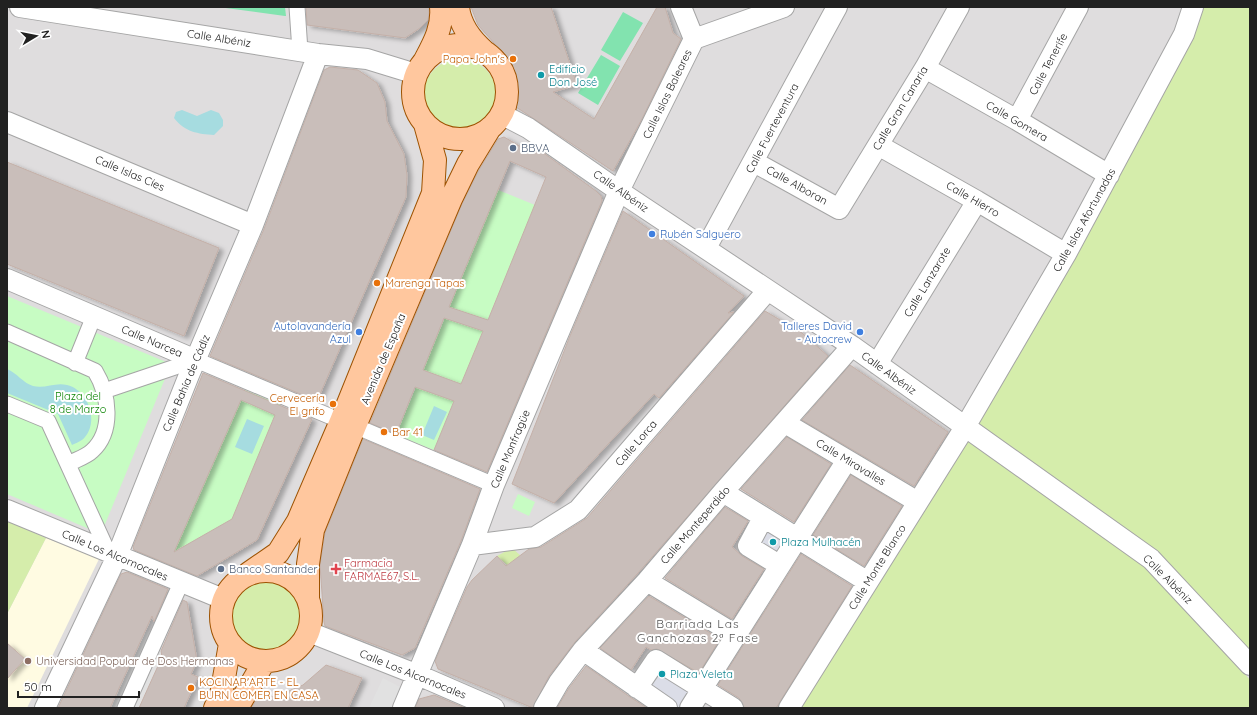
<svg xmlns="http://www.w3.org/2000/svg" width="1257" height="715" viewBox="0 0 1257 715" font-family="Quicksand,sans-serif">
<defs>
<filter id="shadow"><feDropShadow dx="4.5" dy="2.5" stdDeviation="2" flood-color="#0004"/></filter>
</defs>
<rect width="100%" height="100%" fill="#f1ece7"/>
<!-- residential -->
<path fill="#dfddde" d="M7 7H1250V708H7Z"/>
<!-- education -->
<path fill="#fffbe2" d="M46 538 99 559 27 708H7V614Z"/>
<!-- grass -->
<path fill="#d5edab" d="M1193 7H1250V665L1156 566 1250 680V708H789L918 502Z
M423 96a37 37 0 1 1 74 0a37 37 0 1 1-74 0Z
M7 521 46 538 7 614Z
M512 548 564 594 554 606 497 556Z
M231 617a36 36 0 1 1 72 0a36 36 0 1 1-72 0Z"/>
<!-- park -->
<path fill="#c7fcc3" d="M498 190 535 205 434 450 396 435Z
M7 296 171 364 101 534 7 494Z
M245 390 280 404 232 519 174 552Z
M518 494 535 502 529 516 512 508Z"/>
<!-- pitch -->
<path fill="#82e3af" d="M218 7H285L286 16H285Z
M623 12 643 23 620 61 601 50Z
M601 55 620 66 598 105 578 93Z"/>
<!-- parking -->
<path fill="#e1e1e1" d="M146 631 157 636 162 657 139 708H110Z
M383 678 400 687 391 708H369Z"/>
<!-- plaza -->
<path fill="#dbdde7" d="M763 518 799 538 779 565 748 546Z
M656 660 702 689 690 708H667L637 688Z"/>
<!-- water -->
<path fill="#a6dce0" d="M182 110 197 116 211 110 219 113 223 120V126L214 135C198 134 185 132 174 118L176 112Z
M7 369C17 373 23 383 33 386 45 389 55 382 67 385 88 390 99 420 85 437 82 441 76 443 72 445L58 414 7 393Z
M434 406 447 412 434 440 422 435Z
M247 419 264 426 252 454 235 447Z"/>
<!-- building -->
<path fill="#c9beba" stroke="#c4b0a8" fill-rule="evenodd" filter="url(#shadow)" d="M306 7H429V14L428 20 420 28 405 38 307 25Z
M471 7H551L577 85 553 92 594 119 657 7H665L673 33 681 39 642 119 613 171 513 105 512 84 506 66 497 55V49L494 43 478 25Z
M330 67 358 70 377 83 385 102 387 121 404 154 407 175 406 197 317 401 210 356 264 229 324 70Z
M504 137 530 152 534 146 596 191 601 196 602 201 487 472 434 450 454 401 415 387 396 434 370 423 462 204 479 170 498 139ZM510 161 546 177 488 320 449 307ZM444 318 483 331 461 384 423 370Z
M7 162 219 248 184 336 7 264Z
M623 211 744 296 728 313 734 312 659 398 654 394 554 503 512 484 570 336Z
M765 311 802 333 828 356 638 573 575 642 549 676 533 708 438 669 435 661 467 587 472 580 497 556 506 566 529 549 541 547 587 518Z
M850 365 948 432 914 486 802 420Z
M203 373 312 419 257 540 197 576 134 550 133 547ZM241 400 275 415 232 519 174 552Z
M787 437 831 464 794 522 741 489Z
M363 439 480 489 461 541 415 648 402 655 325 626 324 622 320 565 325 533Z
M851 475 902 506 864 566 813 535Z
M725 507 748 521 732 547 742 556 764 569 732 619 665 578Z
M801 554 852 586 776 708H744L739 698 718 685Z
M127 572 168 589 154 622 152 616 110 708H58L121 574Z
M649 596 720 639 699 673 657 649 651 650 646 647 631 670 600 648Z
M183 600 187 602 197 661 191 674 198 677 184 708H139L162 657 161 651Z
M7 643 25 659 7 679Z
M326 665 362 678 348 708H251L257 699 277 696 303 685Z
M586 666 630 697 647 708H557L569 688Z
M434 695 441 698 465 708H415L419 699Z"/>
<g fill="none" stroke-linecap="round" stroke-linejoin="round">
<defs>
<path id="pedestrian" d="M297 7 300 51
M7 332 95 371C109 394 114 431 92 451 86 457 75 460 68 464
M75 363 94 316
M104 391 196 360 341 421
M7 404 48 421 108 552
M355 426 494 485
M125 708 181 583"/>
<path id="minor" d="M20 7 318 54 367 59 416 74
M681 7 694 39
M925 68 1017 120 1109 175
M501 114 528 128 619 191 852 346 1151 559 1250 665
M1017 120 1078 7
M7 122 253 225
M878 145 977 201 1066 254
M754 162 839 209 925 68 959 7
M706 248 837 7
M7 279 196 360
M877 364 977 201
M785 423 918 502
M723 492 868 582
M7 510 223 599
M763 518 748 546 779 565
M472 545 535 537 578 510 768 290
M647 581 736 635
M309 632 418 675 494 708
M583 650 667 708
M637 688 656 660 733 708
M45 708 117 556 189 375 253 225 318 54
M403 708 472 545 494 485 619 191 694 39 784 7
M544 708 559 682 583 650 647 581 723 492 852 346
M690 708 847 460
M789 708 965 427 1066 254 1184 34 1193 7"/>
<path id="primary" d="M458 7C460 26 471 40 485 52
M413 92a47 47 0 1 1 94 0a47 47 0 1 1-94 0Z
M425 60C434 43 443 27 441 7
M221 616a45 45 0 1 1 90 0a45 45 0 1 1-90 0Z
M249 573 278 553 298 521 341 421 433 193 435 160 425 124
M308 599V564L313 530 355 426 451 199 468 164 490 128
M215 708 221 695 230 644
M237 708 264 662"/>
</defs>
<!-- pedestrian casing -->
<use href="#pedestrian" stroke="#a5a5a5" stroke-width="17"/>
<!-- minor casing -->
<use href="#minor" stroke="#a5a5a5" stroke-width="22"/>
<!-- primary casing -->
<use href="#primary" stroke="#9d5200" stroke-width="24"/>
<!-- pedestrian -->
<use href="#pedestrian" stroke="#fff" stroke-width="15"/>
<!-- minor -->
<use href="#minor" stroke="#fff" stroke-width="20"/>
<!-- primary -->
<use href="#primary" stroke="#ffc79e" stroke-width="22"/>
</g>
<!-- markers -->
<g fill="#e8710a" stroke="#fff" stroke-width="1.5">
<circle cx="513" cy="59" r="4"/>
<circle cx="377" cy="283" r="4"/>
<circle cx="333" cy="404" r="4"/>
<circle cx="384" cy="432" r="4"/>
<circle cx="191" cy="688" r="4"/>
</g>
<g fill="#0f9aa8" stroke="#fff" stroke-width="1.5">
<circle cx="541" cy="75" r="4"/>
<circle cx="773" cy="542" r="4"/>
<circle cx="662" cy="674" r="4"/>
</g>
<g fill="#5c6f8a" stroke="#fff" stroke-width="1.5">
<circle cx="513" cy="148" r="4"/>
<circle cx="221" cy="569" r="4"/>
</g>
<g fill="#3f7fe0" stroke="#fff" stroke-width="1.5">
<circle cx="652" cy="234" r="4"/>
<circle cx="359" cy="332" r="4"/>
<circle cx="860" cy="332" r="4"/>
</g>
<path fill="#e0444e" stroke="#fff" stroke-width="1.5" d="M334 563h4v4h4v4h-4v4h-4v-4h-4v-4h4z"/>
<circle fill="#8d6e63" stroke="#fff" stroke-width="1.5" cx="28" cy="661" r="4"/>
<g text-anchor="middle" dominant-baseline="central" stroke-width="4" stroke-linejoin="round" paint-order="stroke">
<!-- street labels -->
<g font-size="11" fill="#212121" stroke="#fff">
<text transform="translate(219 38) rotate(9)">Calle Albéniz</text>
<text transform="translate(1048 64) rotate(-62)">Calle Tenerife</text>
<text transform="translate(667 94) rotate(-64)">Calle Islas Baleares</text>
<text transform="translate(900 108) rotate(-59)">Calle Gran Canaria</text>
<text transform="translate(1017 121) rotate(30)">Calle Gomera</text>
<text transform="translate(772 128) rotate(-62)">Calle Fuerteventura</text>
<text transform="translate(130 173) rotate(23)">Calle Islas Cíes</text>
<text transform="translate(797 185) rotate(29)">Calle Alboran</text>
<text transform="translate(621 191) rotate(35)">Calle Albéniz</text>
<text transform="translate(973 199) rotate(30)">Calle Hierro</text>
<text transform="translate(1084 220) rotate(-61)">Calle Islas Afortunadas</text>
<text transform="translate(927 282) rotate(-59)">Calle Lanzarote</text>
<text transform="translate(152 341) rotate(23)">Calle Narcea</text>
<text transform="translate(383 359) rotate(-67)">Avenida de España</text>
<text transform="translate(889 373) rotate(36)">Calle Albéniz</text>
<text transform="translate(186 383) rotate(-67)">Calle Bahía de Cádiz</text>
<text transform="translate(636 443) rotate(-49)">Calle Lorca</text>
<text transform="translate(510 449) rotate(-67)">Calle Monfragüe</text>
<text transform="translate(851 462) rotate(31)">Calle Miravalles</text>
<text transform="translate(695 525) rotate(-49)">Calle Monteperdido</text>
<text transform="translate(115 555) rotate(23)">Calle Los Alcornocales</text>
<text transform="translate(877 567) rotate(-58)">Calle Monte Blanco</text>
<text transform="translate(1168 579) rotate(45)">Calle Albéniz</text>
<text transform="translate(413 674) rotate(22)">Calle Los Alcornocales</text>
</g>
<!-- food labels -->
<g font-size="11" fill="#c56008" stroke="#fff" text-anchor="start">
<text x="505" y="59" text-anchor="end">Papa John's</text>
<text x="385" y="283">Marenga Tapas</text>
<text x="325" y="398" text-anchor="end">Cervecería<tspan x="325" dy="13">El grifo</tspan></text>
<text x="392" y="432">Bar 41</text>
<text x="199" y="682">KOCINAR'ARTE - EL<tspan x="199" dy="13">BURN COMER EN CASA</tspan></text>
</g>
<!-- culture labels -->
<g font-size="11" fill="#0d838f" stroke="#fff" text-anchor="start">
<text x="549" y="69">Edificio<tspan x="549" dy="13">Don José</tspan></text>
<text x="781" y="542">Plaza Mulhacén</text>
<text x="670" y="674">Plaza Veleta</text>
</g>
<!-- service labels -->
<g font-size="11" fill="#4e5e75" stroke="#fff" text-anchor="start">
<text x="521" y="148">BBVA</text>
<text x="229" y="569">Banco Santander</text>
</g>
<!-- shop labels -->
<g font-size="11" fill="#366cbe" stroke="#fff" text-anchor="end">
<text x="660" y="234" text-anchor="start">Rubén Salguero</text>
<text x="351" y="326">Autolavandería<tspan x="351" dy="13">Azul</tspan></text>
<text x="852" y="326">Talleres David<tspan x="852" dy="13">- Autocrew</tspan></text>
</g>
<!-- park labels -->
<g font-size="11" fill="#0f8607" stroke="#fff">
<text x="78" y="396">Plaza del<tspan x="78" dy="13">8 de Marzo</tspan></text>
</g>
<!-- health labels -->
<g font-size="11" fill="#be3a42" stroke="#fff" text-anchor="start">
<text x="344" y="563">Farmacia<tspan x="344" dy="13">FARMAE67, S.L.</tspan></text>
</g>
<!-- education labels -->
<g font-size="11" fill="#785e54" stroke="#fff" text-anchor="start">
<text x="36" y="661">Universidad Popular de Dos Hermanas</text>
</g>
<!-- neighbourhood labels -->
<g font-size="12" letter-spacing="1" fill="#545454" stroke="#fff">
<text x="698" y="623">Barriada Las<tspan x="698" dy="14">Ganchozas 2ª Fase</tspan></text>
</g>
</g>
<!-- border -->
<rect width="1257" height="715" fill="none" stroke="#212121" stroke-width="16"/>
<!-- north arrow -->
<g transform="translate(36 36) rotate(80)" stroke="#ffffff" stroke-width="3" paint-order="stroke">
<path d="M0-3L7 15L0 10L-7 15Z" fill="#212121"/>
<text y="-6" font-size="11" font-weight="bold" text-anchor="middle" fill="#212121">N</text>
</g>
<!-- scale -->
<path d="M18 691v6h121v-6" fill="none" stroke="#212121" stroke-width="2"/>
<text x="24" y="691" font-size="12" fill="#212121" stroke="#ffffff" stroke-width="3" paint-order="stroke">50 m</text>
</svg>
